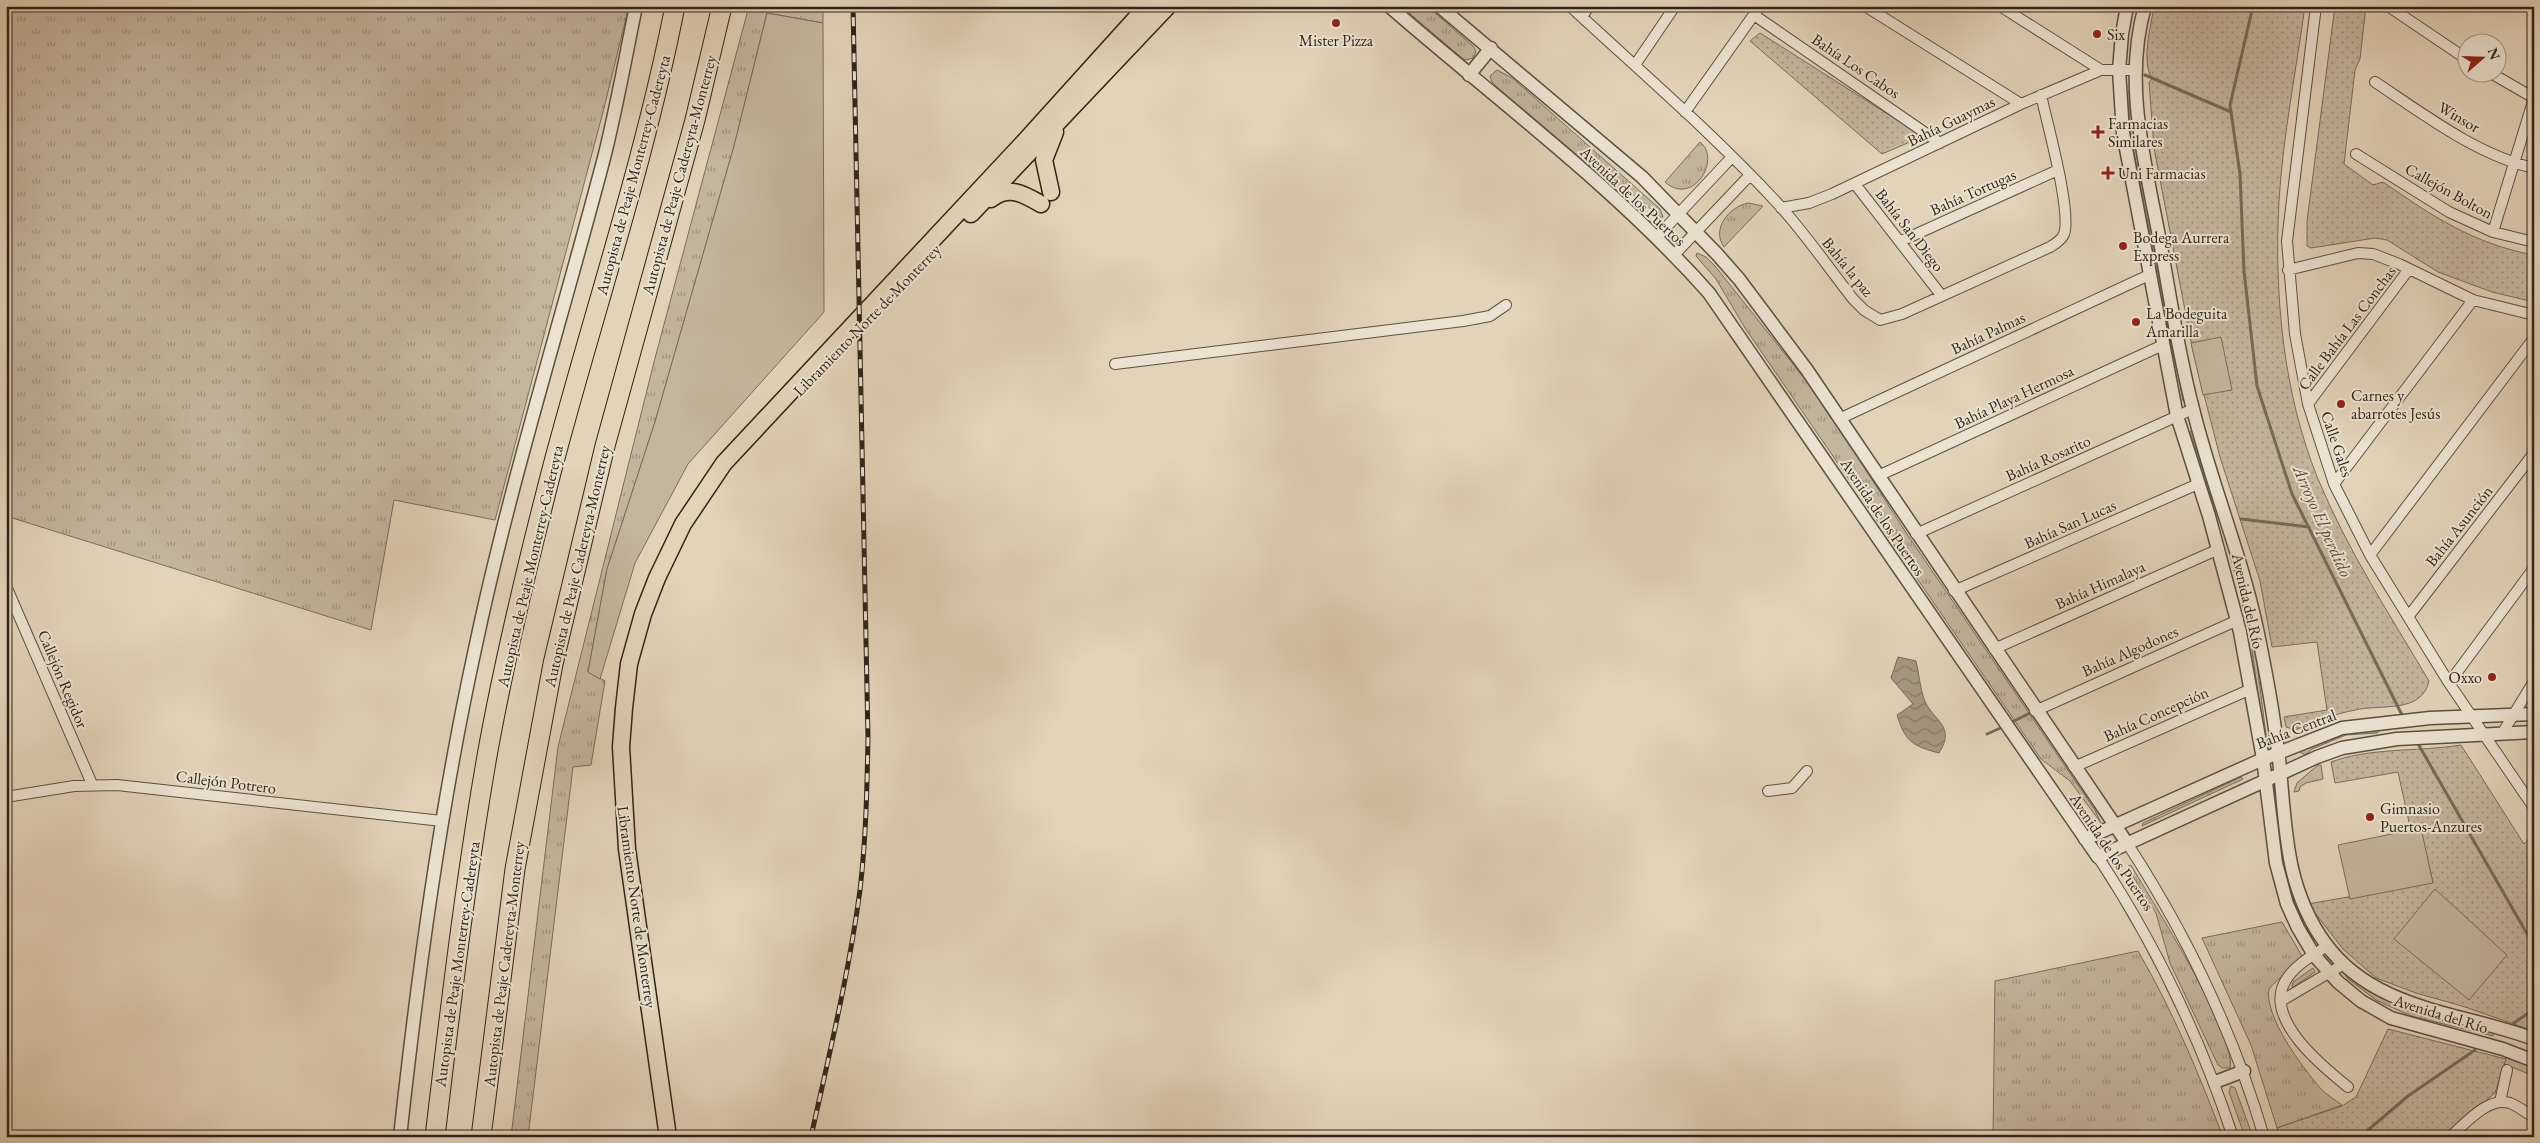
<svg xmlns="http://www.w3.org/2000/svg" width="2540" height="1143" viewBox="0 0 2540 1143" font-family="'EB Garamond',serif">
<defs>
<pattern id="grass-tufts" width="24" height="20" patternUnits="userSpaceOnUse" patternTransform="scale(1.25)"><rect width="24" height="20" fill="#c4b59e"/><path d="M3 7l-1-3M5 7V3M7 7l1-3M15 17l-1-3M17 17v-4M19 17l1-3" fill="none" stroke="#a09380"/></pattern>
<pattern id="park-dots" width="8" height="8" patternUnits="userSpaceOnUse" patternTransform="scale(1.25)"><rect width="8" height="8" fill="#c4b59e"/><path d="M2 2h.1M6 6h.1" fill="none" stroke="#a09380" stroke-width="1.8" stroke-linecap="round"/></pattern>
<pattern id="water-waves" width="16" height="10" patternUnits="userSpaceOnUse" patternTransform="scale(1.25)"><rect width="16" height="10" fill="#a69883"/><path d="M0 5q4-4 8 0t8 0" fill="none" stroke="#887c6a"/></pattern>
</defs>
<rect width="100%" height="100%" fill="#e3d3b9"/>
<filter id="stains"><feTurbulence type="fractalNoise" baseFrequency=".004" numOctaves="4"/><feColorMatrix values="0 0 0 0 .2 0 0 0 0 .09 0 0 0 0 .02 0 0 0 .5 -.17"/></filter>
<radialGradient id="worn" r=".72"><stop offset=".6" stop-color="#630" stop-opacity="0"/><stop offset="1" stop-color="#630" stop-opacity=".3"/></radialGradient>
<!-- grass -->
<path fill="url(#grass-tufts)" stroke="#7a6c5c" d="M6 6H629L603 112 495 520 394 500 371 630 6 516Z
M749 6H823V23L767 13 734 146 655 422 607 569 588 672 605 681 591 765 573 767 528 1137H511L558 747 654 362Z
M1401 6H1427L1473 46 1476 51 1473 58 1466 60 1462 58Z
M1497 70 1512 78 1660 209 1663 217H1660L1636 196 1611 184 1496 86 1492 82 1490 76Z
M2129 90 2185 400 2183 401 2129 127Z
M1700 142C1722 159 1693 207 1665 182Z
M1748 203 1763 206 1724 247C1711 229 1729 207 1748 203Z
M1697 253 1706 257 1715 266 1816 393 1907 534 2095 810 2101 823 2070 781 2041 759 1745 328 1716 279 1696 256Z
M2193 429 2228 533 2250 625 2248 626 2225 535 2190 432Z
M2250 637 2254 640 2266 735H2264Z
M2382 729 2377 733 2346 735 2312 749 2305 755 2300 752V748L2345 731Z
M2318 765H2321L2323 779 2306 783 2300 787 2299 791 2294 792 2297 783Z
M2241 777 2243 779 2142 826 2143 823Z
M2273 793 2276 801 2303 918H2301L2291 895 2283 866Z
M2131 865C2151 900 2237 1034 2230 1068H2222L2218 1065 2170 963 2156 913 2128 869V866Z
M2282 922 2302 956C2297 968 2278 977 2269 989 2264 1017 2303 1068 2321 1089 2327 1095 2335 1100 2342 1105L2277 1128 2251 1045 2202 938Z
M2138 951C2173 1011 2198 1072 2223 1137H1993L1995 981Z
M2313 968 2315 972 2292 988 2293 982Z
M2348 974 2381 998 2418 1012 2493 1032V1036L2411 1016 2376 1000 2348 979 2345 975Z
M2507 1054 2534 1063V1076L2504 1064Z
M2231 1086 2235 1088 2253 1137H2245L2229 1092Z"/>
<!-- park -->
<path fill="url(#park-dots)" stroke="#7a6c5c" d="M2154 6H2305C2296 71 2283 136 2279 201 2274 294 2283 393 2318 479 2348 551 2390 615 2429 681 2422 714 2380 704 2355 710 2334 714 2315 722 2295 730L2286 727 2284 717 2327 710 2317 642 2272 647 2260 581 2220 457 2193 352 2154 148 2149 82 2152 79C2141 60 2151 27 2154 6Z
M2335 6H2366L2360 59 2355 70 2344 164 2373 185 2383 182C2432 216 2474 244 2534 255V302L2492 292 2438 272 2387 240 2375 238 2311 248 2307 246V221Z
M1760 33 1916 132 1919 137 1917 139 1882 154 1750 41Z
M2461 745 2524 844 2532 836 2534 840V1031L2462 1006 2416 993 2376 978 2343 949 2308 904 2433 882 2420 829 2411 831 2398 772 2335 783 2331 762C2372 747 2418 752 2461 745Z
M2388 1029 2506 1059 2495 1093 2443 1137H2279L2277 1128 2342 1106 2356 1097Z"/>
<!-- pitch -->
<path fill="#c4b59e" stroke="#7a6c5c" d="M767 13 823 23 824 312 688 464 635 563 600 679 588 672 607 569 655 422 734 146Z
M2221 337 2232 390 2203 395 2191 343Z
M2421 828 2433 883 2350 899 2338 845Z
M2435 889 2507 955 2469 1000 2394 939Z"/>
<!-- water -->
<path fill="url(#water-waves)" stroke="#766a59" d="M1898 657 1916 661C1919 673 1920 688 1924 699 1932 721 1957 725 1939 753 1912 746 1905 741 1897 715L1913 704 1891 678Z"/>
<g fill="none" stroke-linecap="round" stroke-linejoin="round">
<!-- stream -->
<path stroke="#766a59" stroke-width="3" d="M2253 6 2230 105 2240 174 2244 271 2257 386 2292 494 2403 717
M2145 75 2231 112
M2241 519 2309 527
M2010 723 2034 711
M1987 734 2005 726
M2417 742 2534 946
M2514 1023 2534 1009
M2360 1137 2408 1096 2475 1050"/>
<defs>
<path id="minor" d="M1570 6C1641 72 1715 135 1780 206 1806 235 1829 268 1853 299L1864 310 1880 320 1902 314 2050 247C2055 244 2062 240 2064 234 2072 212 2047 123 2041 95
M1865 6 2021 104
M2000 6 2101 70
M2316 6 2287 241 2295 334 2308 404 2334 484 2370 555 2449 683 2534 808
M2388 6 2468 60
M1754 15 1940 143
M1582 17 1589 6
M1635 65 1675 6
M2489 72 2534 98
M2375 82C2422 113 2478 156 2534 168
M1685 112 1760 6
M2356 154 2449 212 2493 232 2534 242
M1855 184 1941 295
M1781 208 1809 203 1832 194 2021 104 2101 70H2135
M2493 232 2534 98
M1656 238 1732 157
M1901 241 2058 170
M1674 255 1750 175
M2288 270 2358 253 2373 254 2399 264 2473 300 2534 315
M1115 364 1463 321 1490 316 1506 305
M2308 404 2409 269
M1839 419 2149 275
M1878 476 2163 345
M2334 484 2473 300
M1916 534 2193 409
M2370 555 2534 338
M6 586 92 784
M1954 591 2198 484
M2408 617 2534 453
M1994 649 2219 549
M2449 683 2534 568
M2035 711 2238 620
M2503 732 2534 681
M2074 767 2251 689
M1768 791 1792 788 1807 771
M6 797 74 786 117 785 442 821
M2127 843C2187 935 2233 1031 2264 1137
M2098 857C2156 945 2200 1037 2233 1137
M2327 946C2313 955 2295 965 2286 980 2262 1018 2323 1067 2348 1087
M2281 1001 2344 964
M2500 1102 2507 1070
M2450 1137C2465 1124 2488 1096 2510 1103 2518 1106 2526 1113 2534 1117"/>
<path id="tertiary" d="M1389 6C1497 100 1614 186 1709 293L2098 857 2317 757 2342 748 2397 739 2534 732
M1439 6 1642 177 1717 254 1739 279 1807 370 2127 843
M2127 6 2122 34 2119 70 2123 133 2177 416 2209 516 2240 632 2263 759 2276 863 2287 904 2298 928 2314 955 2338 982 2361 1001 2391 1018 2503 1049 2534 1061
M2145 6C2124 79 2143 154 2157 226 2169 287 2177 349 2193 409 2211 483 2241 554 2257 629 2266 672 2274 716 2279 759 2286 826 2284 886 2325 943 2374 1011 2462 1012 2534 1039
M1469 75 1491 48
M2085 839 2263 759 2342 728 2430 718 2534 714
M2215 1082 2244 1071
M400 1137C418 973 440 810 475 649 510 482 562 319 605 154 617 105 626 55 636 6"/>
<path id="primary" d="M1051 192 1044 160 1055 132
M991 199C1009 185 1024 194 1041 204
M971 214 1168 6
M668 1137 627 849 621 747 624 708 629 664 643 614 657 578 683 524 724 463 1026 140 1147 6"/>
<path id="motorway" d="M435 1137C450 1010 465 883 487 756 504 661 527 566 551 473 592 317 644 164 675 6
M481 1137 515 869 553 664 605 446 695 120 722 6"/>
</defs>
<!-- minor casing -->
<use href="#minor" stroke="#5c5042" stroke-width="12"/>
<!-- tertiary casing -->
<use href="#tertiary" stroke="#5c5042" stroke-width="15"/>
<!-- primary casing -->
<use href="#primary" stroke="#2f241a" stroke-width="19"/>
<!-- motorway casing -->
<use href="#motorway" stroke="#2f241a" stroke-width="21"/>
<!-- minor -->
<use href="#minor" stroke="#ede2d2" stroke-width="10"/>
<!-- tertiary -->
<use href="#tertiary" stroke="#ede2d2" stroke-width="12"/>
<!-- primary -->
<use href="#primary" stroke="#e3d3b9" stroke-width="16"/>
<!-- motorway -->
<use href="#motorway" stroke="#e3d3b9" stroke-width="19"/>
<defs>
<path id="rail" d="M811 1137C829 1055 849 973 860 890 866 839 867 789 868 738L853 6"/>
</defs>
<!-- rail casing -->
<use href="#rail" stroke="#2f241a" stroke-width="5"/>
<!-- rail -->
<use href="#rail" stroke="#ede2d2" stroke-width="3" stroke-dasharray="9" stroke-linecap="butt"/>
</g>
<!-- markers -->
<g fill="#8f2418" stroke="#ede2d2" stroke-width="2">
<circle cx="1336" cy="23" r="5"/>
<circle cx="2097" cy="34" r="5"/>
<path d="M2095.5 124.5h5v5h5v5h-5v5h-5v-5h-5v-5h5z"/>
<path d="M2105.5 165.5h5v5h5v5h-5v5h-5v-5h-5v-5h5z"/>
<circle cx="2123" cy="246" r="5"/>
<circle cx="2136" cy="322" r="5"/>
<circle cx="2341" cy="404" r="5"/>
<circle cx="2492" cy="677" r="5"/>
<circle cx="2370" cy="817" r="5"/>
</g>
<g text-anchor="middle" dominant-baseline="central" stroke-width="4" stroke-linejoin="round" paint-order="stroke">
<!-- poi labels -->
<g font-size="16" fill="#2f241a" stroke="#ede2d2" text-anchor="start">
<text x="2107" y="34">Six</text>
<text x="1336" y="40" text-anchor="middle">Mister Pizza</text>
<text x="2108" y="123">Farmacias<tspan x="2108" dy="18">Similares</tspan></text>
<text x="2118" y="173">Uni Farmacias</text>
<text x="2133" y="237">Bodega Aurrera<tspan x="2133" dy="18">Express</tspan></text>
<text x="2146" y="313">La Bodeguita<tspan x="2146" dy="18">Amarilla</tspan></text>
<text x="2351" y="395">Carnes y<tspan x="2351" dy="18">abarrotes Jesús</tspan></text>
<text x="2482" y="677" text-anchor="end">Oxxo</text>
<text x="2380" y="808">Gimnasio<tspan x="2380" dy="18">Puertos-Anzures</tspan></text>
</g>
<!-- street labels -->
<g font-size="16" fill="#2f241a" stroke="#ede2d2">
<text transform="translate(1856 66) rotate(34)">Bahía Los Cabos</text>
<text transform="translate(2459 117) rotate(30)">Winsor</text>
<text transform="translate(1951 121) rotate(-26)">Bahía Guaymas</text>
<text transform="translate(633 175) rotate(-75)">Autopista de Peaje Monterrey-Cadereyta</text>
<text transform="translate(679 175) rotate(-75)">Autopista de Peaje Cadereyta-Monterrey</text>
<text transform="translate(2449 191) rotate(29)">Callejón Bolton</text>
<text transform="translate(1973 192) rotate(-24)">Bahía Tortugas</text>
<text transform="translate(1633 196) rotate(43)">Avenida de los Puertos</text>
<text transform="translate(1910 230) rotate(52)">Bahía San Diego</text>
<text transform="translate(1848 267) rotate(51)">Bahía la paz</text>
<text transform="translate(867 320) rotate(-46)">Libramiento Norte de Monterrey</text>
<text transform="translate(2347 328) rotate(-53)">Calle Bahía Las Conchas</text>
<text transform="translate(1988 333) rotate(-25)">Bahía Palmas</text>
<text transform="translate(2014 397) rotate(-25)">Bahía Playa Hermosa</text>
<text transform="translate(2337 444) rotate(71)">Calle Gales</text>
<text transform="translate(2048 458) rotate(-24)">Bahía Rosarito</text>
<text transform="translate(1883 517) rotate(56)">Avenida de los Puertos</text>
<text transform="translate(2070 524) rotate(-24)">Bahía San Lucas</text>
<text transform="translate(2459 526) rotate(-52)">Bahía Asunción</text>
<text transform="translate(530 566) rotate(-77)">Autopista de Peaje Monterrey-Cadereyta</text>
<text transform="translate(577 566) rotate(-77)">Autopista de Peaje Cadereyta-Monterrey</text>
<text transform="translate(2100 585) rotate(-24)">Bahía Himalaya</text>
<text transform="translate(2248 601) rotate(77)">Avenida del Río</text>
<text transform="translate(2130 651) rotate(-24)">Bahía Algodones</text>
<text transform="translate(63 679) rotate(67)">Callejón Regidor</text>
<text transform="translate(2156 714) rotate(-24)">Bahía Concepción</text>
<text transform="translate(2296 729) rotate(-21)">Bahía Central</text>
<text transform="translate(226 782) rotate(7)">Callejón Potrero</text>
<text transform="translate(2112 852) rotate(56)">Avenida de los Puertos</text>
<text transform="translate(637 907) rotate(82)">Libramiento Norte de Monterrey</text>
<text transform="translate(457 964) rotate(-82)">Autopista de Peaje Monterrey-Cadereyta</text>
<text transform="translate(504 964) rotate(-83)">Autopista de Peaje Cadereyta-Monterrey</text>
<text transform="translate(2441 1014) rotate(17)">Avenida del Río</text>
</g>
<!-- water labels -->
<g font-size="18" font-style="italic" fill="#53473a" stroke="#ede2d2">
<text transform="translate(2323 521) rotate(66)">Arroyo El perdido</text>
</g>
</g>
<!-- margin -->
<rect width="2540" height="1143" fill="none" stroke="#e3d3b9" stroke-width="25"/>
<rect x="8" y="8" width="2525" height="1128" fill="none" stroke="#2f241a" stroke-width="2.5"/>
<rect x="12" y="12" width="2515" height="1118" fill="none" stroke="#2f241a"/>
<!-- north arrow -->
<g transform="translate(2482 58) rotate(70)"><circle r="24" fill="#ede2d2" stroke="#a19688"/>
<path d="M0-4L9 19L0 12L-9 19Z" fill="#8f2418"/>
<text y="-8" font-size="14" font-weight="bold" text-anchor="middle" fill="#2f241a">N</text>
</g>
<rect width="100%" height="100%" filter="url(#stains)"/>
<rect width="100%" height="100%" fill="url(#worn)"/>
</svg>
